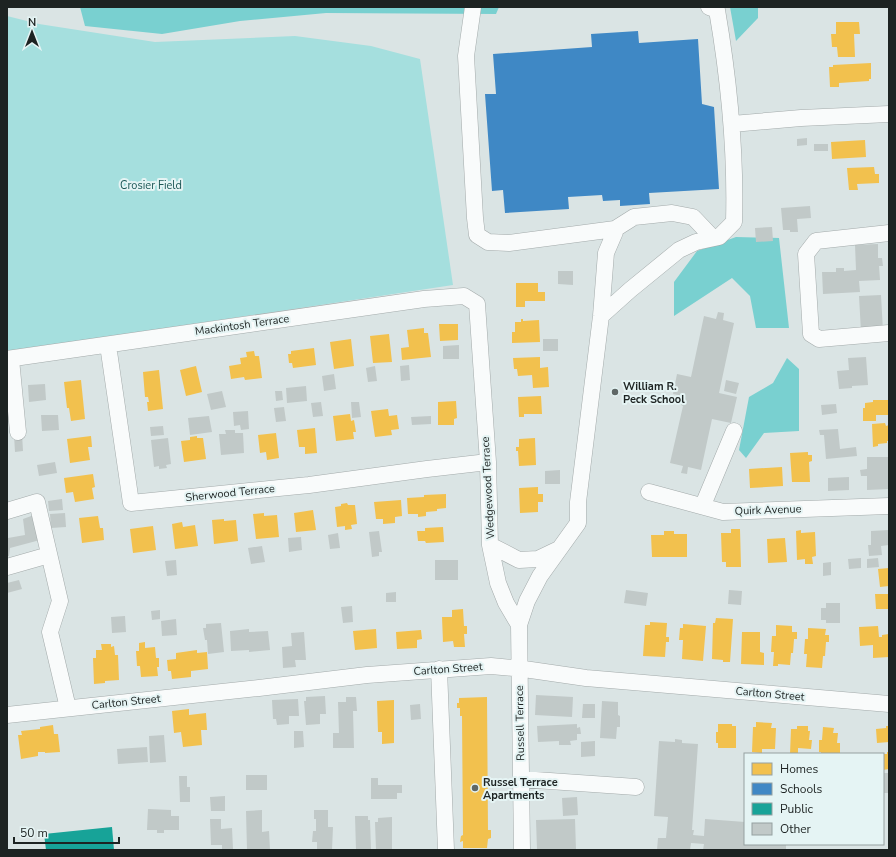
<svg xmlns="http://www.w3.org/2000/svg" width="896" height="857" viewBox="0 0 896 857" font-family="'Nunito Sans',sans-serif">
<rect width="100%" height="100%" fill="#dae4e4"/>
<!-- green -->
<path fill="#a5dfde" d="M7 16 39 24 155 42 295 36 371 46 420 59 453 285 7 352Z"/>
<!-- forest -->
<path fill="#79d0d0" d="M80 7H499L496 14 326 13 240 21 162 34 85 26Z
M730 7H758V18L736 41Z
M736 237 779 238 789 328H756L750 296 732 278 674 316V282L697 251Z
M787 358 799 369V431L764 433 746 458 739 450 749 397 773 383Z"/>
<!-- homes -->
<path fill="#f2c14e" d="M836 22H859L860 34H854L855 57H838L837 47H832L831 34H836Z
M871 63V79H869V81L839 83V87H830L829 67H833V65Z
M865 140 866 157 832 159 831 142Z
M874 167 875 174H879V183L857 184 858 190H849L847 168Z
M516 283H538V292H545V301H525V307H516Z
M521 319H523V321L539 320 540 342 512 343V332H515V322H521Z
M439 324H458V340L440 341Z
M424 328V333H428L431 357 402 360 401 348 409 347 407 330Z
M389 334 392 362 373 363 370 336Z
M351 339 354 366 334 369 330 342Z
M314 348 316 365 293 368 292 363H289L288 354H291V351Z
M254 351 255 356H259L262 378 245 380 244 377 231 379 229 366 241 364 240 358 247 357 246 352Z
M540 357V368L548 367 549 387 533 388 532 375 518 376 517 369H514L513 358Z
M196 366 202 392 186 396 180 370Z
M159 370 163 409 148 411 147 402H149L148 397H145L143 372Z
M81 380 85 419 71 421 69 408H67L64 382Z
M541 396 542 414H524V417H519L518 397Z
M873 400H889V415H876V421H863V408H865V403L873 402Z
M456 401 457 418 454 419V425H438V402Z
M388 409 389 416 397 415 399 429 391 430 392 435 375 437 371 411Z
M350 414 351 421 354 420 356 432H353L354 439 336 441 333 416Z
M885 423 886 426 889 425V441H887V443L878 444V446L873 447 872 424Z
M315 428 317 453 305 454V447H299L297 430Z
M276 433 279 458 267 460 266 452 260 453 258 435Z
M91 436 92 447H88L90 460 70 463 67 439Z
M197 436V438H203L206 459 184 462 181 441 190 440V437Z
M535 438 536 465 519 466 518 451H516V447H519V439Z
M808 452V455H812V461L809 462 810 482H792L790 453Z
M782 467 783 486 750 488 749 469Z
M93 474 95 487 92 488 94 499 75 502 73 492 66 493 64 478Z
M538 487V494H543V502H538V512L520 513 519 488Z
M446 494V508L437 509V511L426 512V516L418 517V514H408L407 498 424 497V495Z
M401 500 402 516 395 517V523L383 524V519H376L374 502Z
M347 503 348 505H355L357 524 351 525 352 529 345 530V526L337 527 335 507 341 506V504Z
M313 510 316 530 296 532 294 513Z
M264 513V516L277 515 279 537 256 539 253 514Z
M98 516 100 528H103L104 540 82 543 79 518Z
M224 519V521L236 520 238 541 214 544 212 520Z
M182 522 183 527 195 525 198 546 175 549 172 524Z
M153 526 156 550 133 553 130 529Z
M443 527 444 542 426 543 425 541H418L417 531H425V528Z
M731 529H740L741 567H726V562H722L721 533H731Z
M801 530V533L815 532 816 556 812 557 813 564H805V559L797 560 796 531Z
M664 531H674V534H687V557H652L651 535H664Z
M785 538 787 562 768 563 767 539Z
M889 568V586L880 587 878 569Z
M875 594H889V609H876Z
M463 609 464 626H467V634H464L465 647H454L453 641 443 642 442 617H452V610Z
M716 618 733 619 730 662H723V660L712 659 713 623H715Z
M650 622 667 623 666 637H669V642H666L665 657 643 656 645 625H650Z
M683 624 706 626 703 661 682 659 683 640H679L680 628H683Z
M776 625 792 626V632H797V639H794L793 653H791L790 665 778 664V666H773L774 652H771L772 636H776Z
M878 626 879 637H882V635L889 634V657L873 658V645L860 646 859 627Z
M808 628 826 629 825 635H829V642H826L825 656H823L822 668 806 667 807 654H804L805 639H808Z
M376 629 377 648 355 650 353 631Z
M421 630 422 639 417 640V648L397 649 396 632Z
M742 632H760V652L764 653V665L741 664Z
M145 642V648L155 647 156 658H159V667H157L158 676 141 677 140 666H137L136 651H139V643Z
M101 644H111V647L114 646 115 655H118L119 680 105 681V683L94 684 93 658H96V650H102Z
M197 650V653L207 652 208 669 191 671V677L172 679 171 671H168L167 660 176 659V653Z
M487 697 488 830H491V838L488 839 487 848H463V841L460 842 461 836 463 835 462 716H460V708H457V703H459V698Z
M394 700V743L382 744V732H378L377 701Z
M189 709V715L206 713 207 730H201L202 745 183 747 181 732 174 733 172 711Z
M756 722 772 723 771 728H776L775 749H762V753L752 752 753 727H756Z
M718 724H732V726H736V748H718V743H716V732H718Z
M53 725 54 734H58L60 752 45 753V752H38V756L21 759 18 735H22L21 731 40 729V727Z
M797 726H808V731H810L809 740H812L811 749 798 748V754H790L791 729H797Z
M886 726H889V742L877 743 876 729 886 728Z
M823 727 834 728 833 733H838L837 743H840V754H821V752H819V740H822Z
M887 752H889V769L883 770V754H887Z"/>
<!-- schools -->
<path fill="#3f88c5" d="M638 31 639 43 698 39 702 104 714 107 719 189 649 193 650 204 620 206V200L603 201 602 195 568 197 569 209 505 213 503 190 492 191 485 94H496L493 54 592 47 591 34Z"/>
<!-- public -->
<path fill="#17a398" d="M112 827 114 850H46L44 834Z"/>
<!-- building -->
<path fill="#c1c9c8" d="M807 138V145L797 146V139Z
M814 144H828V151H814Z
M810 206 811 218 797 219 798 232H790V230H783L781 208Z
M772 227 773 241 756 242 755 228Z
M878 244V258H882L883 266H879L880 280 859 281 860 292 823 294 822 272H836V268H844V271L856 270 855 245Z
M558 271H573V285L558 284Z
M881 295 883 331 861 332 859 296Z
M718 312 724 313 723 320 734 323 719 393 737 397 731 423 712 419 701 470 688 467 687 474 681 473 683 466 670 463 683 406 681 405 683 396 673 394 677 374 691 377 704 316 716 319Z
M543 339H558V351H543Z
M459 345V359H443V346Z
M866 357 868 385 852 386V388L839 389 837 371 849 370 848 358Z
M409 365 410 380 401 381 400 366Z
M375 366 377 381 368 382 366 368Z
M334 374 336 389 324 391 322 376Z
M726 380 739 383 736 394 724 391Z
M45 384 46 400 29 402 28 385Z
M306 386 307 401 287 403 286 388Z
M222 391 226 407 211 410 207 394Z
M275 391H282L283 400 276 401Z
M321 402 323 416 313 417 311 403Z
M351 402H359L361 417 352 418Z
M836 404 837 413 822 415 821 405Z
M284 407 286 421 276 422 274 408Z
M248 411 249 429 241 430 240 425 234 426 233 412Z
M41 415H58L59 430 42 431Z
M209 416 212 432 190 435 188 418Z
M431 416V424L412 425 411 417Z
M163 426 164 435 151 436 150 427Z
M838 429 840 449 856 447 857 456 826 459 824 435H820L819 430Z
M225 430H235V433H243L244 453 221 455 219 434H226Z
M22 434 23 451 15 452 14 435Z
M168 438 171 464 166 465 167 468 159 469V466L154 467 151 440Z
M867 457H889V489L867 490V476H861L860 470 867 469Z
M55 462 57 473 39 476 37 465Z
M560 470V484H545V471Z
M849 477V490L828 491V478Z
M62 499 63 510 49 511 48 501Z
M65 513 66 527 51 528 50 514Z
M34 515 40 540 10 548 9 556H7V535L8 538 25 535 23 519Z
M889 530V545L881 546 882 555 869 556 868 545H871V531Z
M379 531 382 552H379V556L372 557 369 532Z
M338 533 340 548 330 549 328 535Z
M301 537 302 550 289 552 288 538Z
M262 546 265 562 251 564 248 548Z
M861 558V568L849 569 848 559Z
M878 558 879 567 867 568V559Z
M176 560 177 575 167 576 165 561Z
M435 560H458V580H435Z
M831 562V575L823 576V563Z
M19 580 22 589 7 593V583Z
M626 590 648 593 646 606 624 603Z
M729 590 742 591 741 605 728 604Z
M396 592V602H386V593Z
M826 603H840V623H826V620H821V608H826Z
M352 606 353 622 343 623 341 607Z
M160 610V619L152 620 151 611Z
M125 616 126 632 112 633 111 617Z
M176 619 177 635 162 636 161 621Z
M221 623 224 652 208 654 207 640H205L203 628H206V624Z
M249 629V632L268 631 270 650 249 652V650L231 651 230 631Z
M304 632 306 660H295L296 667 283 668 282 647 292 646 291 633Z
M536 695 573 697 572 717 535 715Z
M325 696 326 714H320V724L306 725 304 701H306V697Z
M346 697H356L357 711H353L354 748H333V733H339L338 702H346Z
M298 699 299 716H289V724L277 725 276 719H273L272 700Z
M602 701 618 702V715L620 716V727H617L616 739 600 738Z
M420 704 421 719 411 720 410 705Z
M583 704H595V718H582Z
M577 724V728L580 727 581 734H577V740L570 741 571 745H559V741L538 742 537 726Z
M294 731H303L304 747 294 748Z
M164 735 166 762 150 763 149 736Z
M675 739 682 740V743L698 744 692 830H694L693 835 704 836 705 819 745 822V844H786V850H703L704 844 691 843 690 850H657L658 838H666L668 817 654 816 659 741 675 742Z
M595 741V756L581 757V742Z
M147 747 148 762 118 764 117 749Z
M883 773H889V793H883Z
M246 775H267V790H246Z
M179 776H187V787H190V802H180Z
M371 778H378V785H402V793H397V799H371Z
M225 796V811H211L210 797Z
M577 797 578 815 563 816 562 798Z
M148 809 171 810V816H179V830H164V833H157V830H147Z
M262 810V832L269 831 270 850H247L246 811Z
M314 810H328V827H333L332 850H317V842H312L313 831H316V819H314Z
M355 816H368V820H370L371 850H356Z
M392 817V850H376L375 822H378V818Z
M210 819H221V829L232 828 233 849H222V845H211Z
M575 819 576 850H537L536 820Z"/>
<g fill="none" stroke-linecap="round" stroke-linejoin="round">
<defs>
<path id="minor" d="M473 7 466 56 475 218 477 235 488 242 509 243 615 229V232L606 253 601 316 578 502V523L540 576 527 601 519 625
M732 124 801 118 889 114
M615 229 634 217 672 213 693 217 713 238
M889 233 816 241 806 254 811 334 819 339 889 333
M601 316 630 290 679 250 696 242 719 237 734 222C736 150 729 80 717 10L709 7
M108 345 131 503 309 485 427 469 488 462
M7 359 424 299 464 296 477 304 488 462 490 545 498 583 506 603 519 625 522 850
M11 359 18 432
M649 492 723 512 889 506
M703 505 734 431
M7 511 37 502 60 601 50 632 68 708
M490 545 519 560 538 559 559 549
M7 567 49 555
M439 669 446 850
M7 715 259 688 367 675 491 666 524 669 586 678 889 704
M521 779 636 787"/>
</defs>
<!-- minor casing -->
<use href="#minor" stroke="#a3aaaa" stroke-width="17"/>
<!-- minor -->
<use href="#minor" stroke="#f9fbfb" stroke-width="16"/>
</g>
<!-- markers -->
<g fill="#5f6766" stroke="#e5f4f4" stroke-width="1.5">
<circle cx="615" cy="392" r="4"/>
<circle cx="475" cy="788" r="4"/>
</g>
<g text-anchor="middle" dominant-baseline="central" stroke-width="4" stroke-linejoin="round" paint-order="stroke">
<!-- park labels -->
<g font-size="11" fill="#1c5756" stroke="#e5f4f4">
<text x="151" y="185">Crosier Field</text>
</g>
<!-- street labels -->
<g font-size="11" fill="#1d2322" stroke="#e5f4f4">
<text transform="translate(242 325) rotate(-8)">Mackintosh Terrace</text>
<text transform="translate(488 488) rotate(-93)">Wedgewood Terrace</text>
<text transform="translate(230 493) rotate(-6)">Sherwood Terrace</text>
<text transform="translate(768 510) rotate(-2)">Quirk Avenue</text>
<text transform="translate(448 669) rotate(-4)">Carlton Street</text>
<text transform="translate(770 694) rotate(5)">Carlton Street</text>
<text transform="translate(126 702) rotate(-6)">Carlton Street</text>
<text transform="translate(520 723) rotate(-91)">Russell Terrace</text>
</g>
<!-- poi labels -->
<g font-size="11" font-weight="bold" fill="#1d2322" stroke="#e5f4f4" text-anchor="start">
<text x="623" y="386">William R.<tspan x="623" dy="13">Peck School</tspan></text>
<text x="483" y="782">Russel Terrace<tspan x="483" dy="13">Apartments</tspan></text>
</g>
</g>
<!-- border -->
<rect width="896" height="857" fill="none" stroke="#1d2322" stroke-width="16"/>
<!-- legend -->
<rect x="744" y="753" width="140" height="92" fill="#e5f4f4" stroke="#95a0a0"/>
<rect x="752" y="763" width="20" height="12" fill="#f2c14e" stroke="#95a0a0"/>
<text x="780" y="773" font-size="12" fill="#1d2322">Homes</text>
<rect x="752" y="783" width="20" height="12" fill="#3f88c5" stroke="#95a0a0"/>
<text x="780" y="793" font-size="12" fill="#1d2322">Schools</text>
<rect x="752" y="803" width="20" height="12" fill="#17a398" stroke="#95a0a0"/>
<text x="780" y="813" font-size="12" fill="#1d2322">Public</text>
<rect x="752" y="823" width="20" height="12" fill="#c1c9c8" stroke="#95a0a0"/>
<text x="780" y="833" font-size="12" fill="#1d2322">Other</text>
<!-- north arrow -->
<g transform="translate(32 32)" stroke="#e5f4f4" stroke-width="3" paint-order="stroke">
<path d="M0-3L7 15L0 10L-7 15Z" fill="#1d2322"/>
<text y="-6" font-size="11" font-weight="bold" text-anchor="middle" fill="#1d2322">N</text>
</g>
<!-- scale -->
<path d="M14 837v6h105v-6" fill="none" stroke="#1d2322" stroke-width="2"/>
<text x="20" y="837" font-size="12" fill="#1d2322" stroke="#e5f4f4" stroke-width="3" paint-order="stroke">50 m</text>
</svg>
